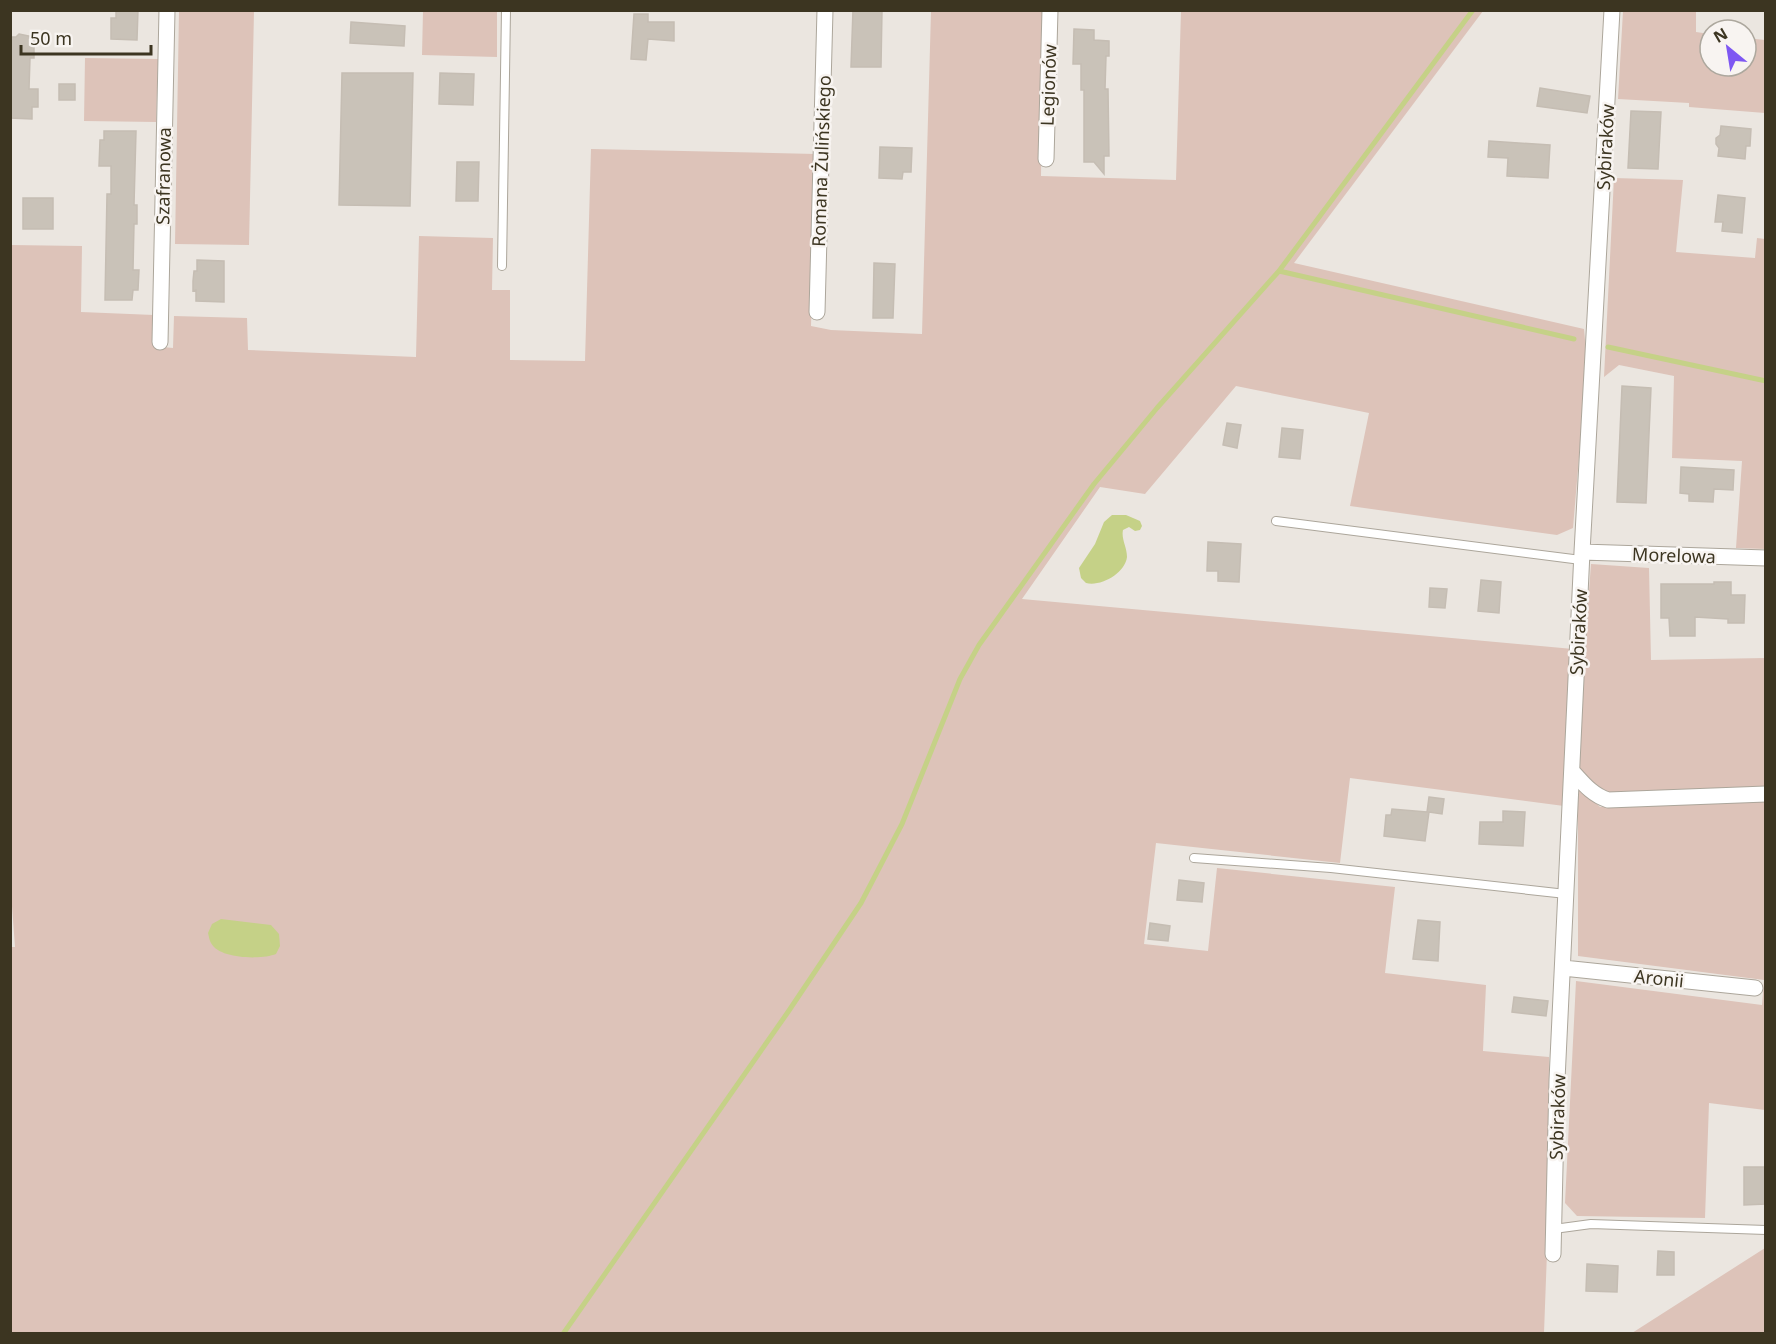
<svg xmlns="http://www.w3.org/2000/svg" width="1776" height="1344" viewBox="0 0 1776 1344" font-family="'Noto Sans',sans-serif">
<rect width="100%" height="100%" fill="#ebe6e0"/>
<!-- green -->
<path fill="#ddc3b9" d="M179 11H254L249 245 175 244Z
M423 11H497V57L422 55Z
M931 11H1043L1041 176 1176 180 1181 11H1483L1294 263 1584 329 1587 362 1573 528 1557 535 1350 506 1369 413 1236 386 1145 494 1100 487 1022 599 1573 649 1564 806 1350 778 1340 863 1156 843 1144 944 1208 951 1217 868 1395 887 1385 973 1486 985 1483 1051 1549 1057 1548 1225 1544 1333H11L10 947H15L10 879 11 245 82 246 81 312 154 315 153 346 173 348 174 316 247 318 248 350 416 357 419 236 493 238 492 290H510V360L585 361 591 149 816 154 811 326 831 330 922 334Z
M1623 11H1696V32L1710 34V66H1746V38L1765 40V113L1689 107V103L1618 99Z
M85 58 158 59 156 122 84 121Z
M1614 178 1683 180 1676 252 1755 258 1757 238 1765 239V549L1736 548 1742 461 1672 458 1674 376 1619 365 1604 377Z
M1591 564 1649 568 1651 660 1765 658V787L1609 793 1595 787 1576 765Z
M1578 785 1600 807 1765 801V1110L1709 1103 1705 1218 1577 1216 1565 1203 1576 981 1762 1005 1764 980 1578 956Z
M1765 1248V1333H1632Z"/>
<!-- water -->
<path fill="#c5d187" d="M1112 515H1126L1140 521 1142 526 1140 530 1135 531 1129 527 1123 530C1121 539 1127 547 1127 557 1125 573 1101 587 1086 583L1081 578 1079 568 1095 544 1104 522Z
M221 919 271 925 279 934 280 946 276 954C261 960 219 959 211 943 209 940 209 936 208 933L212 924Z"/>
<g fill="none" stroke-linecap="round" stroke-linejoin="round">
<!-- stream -->
<path stroke="#c5d187" stroke-width="5" d="M1279 271 1574 339
M1608 347 1766 381
M563 1334 788 1012 861 903 902 824 960 679 979 645 1094 484 1157 408 1279 271 1473 10"/>
</g>
<!-- building -->
<path fill="#c9c2b8" stroke="#c5bdb3" stroke-width="1.5" d="M116 10H138L137 40 111 39V18H116Z
M853 10H882L881 67H851Z
M634 14H648V22H674V41L648 39 646 60 631 59Z
M351 22 405 26 404 46 350 43Z
M1074 29 1094 30V40L1109 41V56H1106L1105 89H1108L1109 156H1104V174L1094 162H1084V90H1081V64H1073Z
M19 34 34 37V58H30L29 89H38V107H32V119L10 118V37H16Z
M342 73H413L410 206 339 205Z
M440 73 474 74 473 105 439 104Z
M59 84H75V100H59Z
M1540 88 1590 96 1587 113 1537 106Z
M1631 111 1661 112 1658 169 1628 168Z
M1721 126 1751 129 1750 146H1746L1745 159 1718 156 1719 148 1716 144V138L1720 135Z
M104 131H136L134 205H137V224H134L133 270H139L138 290H133L132 300H105L107 194H111V166H99L100 140H104Z
M1489 141 1550 145 1548 178 1507 176 1508 158 1488 157Z
M880 147 912 148 911 172H903L902 179 879 178Z
M457 162H479L478 201H456Z
M1718 195 1745 198 1742 233 1722 231 1723 222H1715Z
M23 198H53V229H23Z
M197 260 224 261V302L196 301V290L193 291V281L194 271H197Z
M874 263 895 264 893 318H873Z
M1622 386 1651 388 1646 503 1617 502Z
M1227 423 1241 425 1237 448 1223 445Z
M1282 428 1303 430 1300 459 1279 457Z
M1681 467 1734 470 1733 490 1714 489 1713 502 1689 501V494L1680 493Z
M1208 542 1241 544 1239 582 1218 581V571H1207Z
M1481 580 1501 582 1499 613 1478 611Z
M1714 582H1731V595H1745L1744 623H1728V619L1695 617V636H1670L1669 618H1661V584H1714Z
M1430 588 1447 589 1445 608 1429 607Z
M1429 797 1444 799 1442 814 1429 812 1425 841 1384 836 1386 815H1391L1392 809 1427 812Z
M1503 811 1525 812 1523 846 1479 844 1480 822H1503Z
M1179 880 1204 883 1202 902 1177 900Z
M1418 920 1440 922 1438 961 1413 959Z
M1150 923 1170 926 1168 941 1148 939Z
M1514 997 1548 1001 1546 1016 1512 1012Z
M1744 1167H1766V1204L1744 1205Z
M1658 1251 1674 1252V1275H1657Z
M1587 1264 1618 1266 1617 1292 1586 1291Z"/>
<g fill="none" stroke-linecap="round" stroke-linejoin="round">
<defs>
<path id="lane" d="M502 266 506 10
M1276 521 1581 560
M1194 858 1331 868 1566 894
M1554 1229 1591 1224 1766 1230"/>
<path id="street" d="M1046 159 1050 10
M817 312 825 10
M160 342 167 10
M1582 552 1766 558
M1572 771C1583 783 1592 795 1608 800L1766 794
M1563 968 1755 988
M1553 1254 1557 1080 1582 552 1612 10"/>
</defs>
<!-- lane casing -->
<use href="#lane" stroke="#aca69b" stroke-width="10"/>
<!-- street casing -->
<use href="#street" stroke="#aca69b" stroke-width="17"/>
<!-- lane -->
<use href="#lane" stroke="#fff" stroke-width="8"/>
<!-- street -->
<use href="#street" stroke="#fff" stroke-width="15"/>
</g>
<g text-anchor="middle" dominant-baseline="central" stroke-width="5" stroke-linejoin="round" paint-order="stroke">
<!-- street labels -->
<g font-size="18" fill="#3c3521" stroke="#f8f4f1">
<text transform="translate(1048 85) rotate(-88)">Legionów</text>
<text transform="translate(1605 147) rotate(-87)">Sybiraków</text>
<text transform="translate(821 161) rotate(-88)">Romana Żulińskiego</text>
<text transform="translate(163 176) rotate(-89)">Szafranowa</text>
<text transform="translate(1674 555) rotate(2)">Morelowa</text>
<text transform="translate(1578 632) rotate(-87)">Sybiraków</text>
<text transform="translate(1659 978) rotate(6)">Aronii</text>
<text transform="translate(1557 1117) rotate(-88)">Sybiraków</text>
</g>
</g>
<!-- border -->
<rect width="1776" height="1344" fill="none" stroke="#3c3521" stroke-width="24"/>
<!-- north arrow -->
<g transform="translate(1728 48) rotate(330)"><circle r="28" fill="#f8f4f1" stroke="#ada89e" stroke-width="1.5"/>
<path d="M0-4.5L10 22L0 15L-10 22Z" fill="#7e57f2"/>
<text y="-9" font-size="16" font-weight="bold" text-anchor="middle" fill="#3c3521">N</text>
</g>
<!-- scale -->
<path d="M21 45v9h130v-9" fill="none" stroke="#3c3521" stroke-width="3"/>
<text x="30" y="45" font-size="18" fill="#3c3521" stroke="#f8f4f1" stroke-width="4.5" paint-order="stroke">50 m</text>
</svg>
